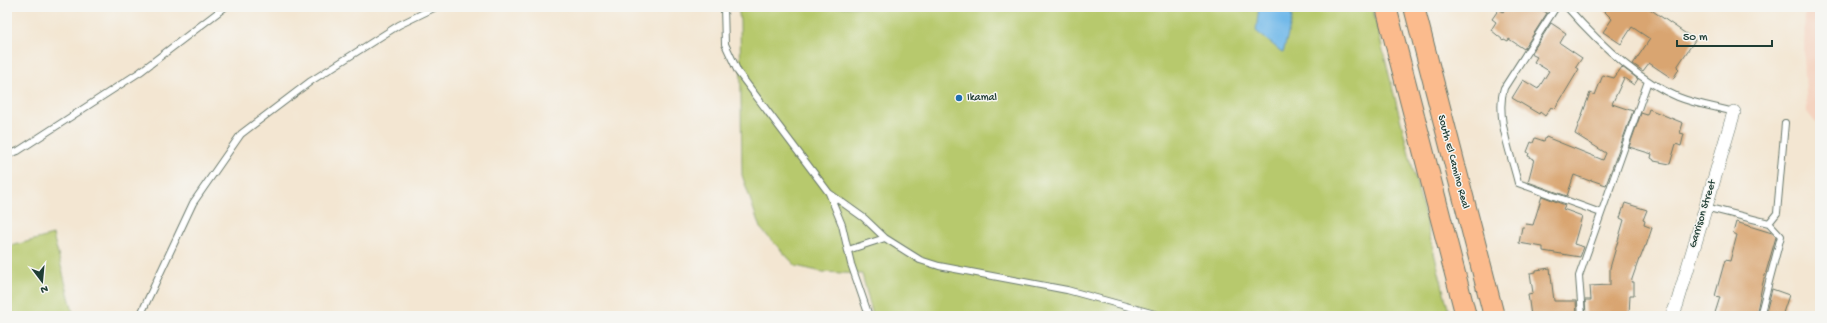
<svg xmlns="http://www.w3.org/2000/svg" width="1827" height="323" viewBox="0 0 1827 323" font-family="'Gochi Hand',sans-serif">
<rect width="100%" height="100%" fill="#f6f6f2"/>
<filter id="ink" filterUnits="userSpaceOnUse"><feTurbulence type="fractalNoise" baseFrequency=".025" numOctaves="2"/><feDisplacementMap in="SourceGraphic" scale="8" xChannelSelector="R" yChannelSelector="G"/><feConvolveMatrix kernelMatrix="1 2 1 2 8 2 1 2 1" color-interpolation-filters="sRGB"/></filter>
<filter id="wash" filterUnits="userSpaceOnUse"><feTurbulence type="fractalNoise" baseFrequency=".012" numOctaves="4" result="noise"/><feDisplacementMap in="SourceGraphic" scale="16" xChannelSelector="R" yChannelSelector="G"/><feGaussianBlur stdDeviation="0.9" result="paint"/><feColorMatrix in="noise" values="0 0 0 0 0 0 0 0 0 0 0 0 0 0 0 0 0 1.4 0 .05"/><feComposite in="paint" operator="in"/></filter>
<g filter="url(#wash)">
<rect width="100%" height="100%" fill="#f3e6d2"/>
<!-- built -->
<path fill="#f4d3c0" d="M1805 7H1820V128L1807 112 1804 58Z"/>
<!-- green -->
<path fill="#b7c96d" stroke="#6b8350" d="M738 7H1372L1450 316H873L862 274 822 272 796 266 760 228 742 175 740 21Z
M53 235 74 316H7V247Z"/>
<!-- water -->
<path fill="#72b9e9" stroke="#487b8e" d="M1259 7H1291L1292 19 1283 53 1256 31Z"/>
<g id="blocks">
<!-- building -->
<path fill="#d9a571" d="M1506 7H1537L1547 13 1524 49 1509 39 1508 41 1504 39 1503 40 1491 30 1496 22 1492 19 1499 9 1503 12Z
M1600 7H1647L1695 40 1677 67 1679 69 1673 79 1649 63 1643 71 1633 64 1650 39 1632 27 1621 44 1603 32 1612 19Z
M1551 23 1566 33 1560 43 1582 58 1576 67 1579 69 1555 109 1551 107 1545 116 1540 112 1539 114 1512 98 1523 80 1538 89 1549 71 1534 62 1537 57 1531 54Z
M1622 67 1638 79 1634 85 1624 78 1612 104 1633 111 1606 185 1591 180 1590 181 1574 175 1567 196 1528 182 1534 159 1528 156 1529 153 1527 152 1531 142 1533 143 1535 138 1544 141 1546 137 1603 160 1606 153 1575 134 1590 93 1595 95 1603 75 1614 78Z
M1649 109 1683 123 1680 133 1684 134 1681 146 1676 144 1670 164 1654 161V160L1651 158 1652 154 1629 147 1641 113 1647 115Z
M1542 196 1565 205 1563 209 1582 216 1574 244 1584 247 1580 257 1543 251V247L1519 243 1522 227H1525L1526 224 1533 225Z
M1625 203 1647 210 1643 220 1645 221 1644 225 1652 228 1646 246H1645L1640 259H1639L1631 282H1634V295H1630L1629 315 1586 316 1585 300H1591L1590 286 1610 285V268L1624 220 1620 218Z
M1736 222 1772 233 1776 237 1762 286 1756 316H1714L1720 297 1715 296 1725 260 1730 261 1737 235 1733 233Z
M1550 268 1554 301H1576L1577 316H1531L1528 294 1533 293 1530 273 1536 272V270Z
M1772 289 1789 295 1782 316H1765Z"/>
</g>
</g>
<g filter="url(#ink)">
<use href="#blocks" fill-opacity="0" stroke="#69786b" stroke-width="1"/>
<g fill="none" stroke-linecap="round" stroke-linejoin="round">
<defs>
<path id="lane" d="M724 7 725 44 738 72 829 193 842 225 851 264 869 316
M1556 7 1504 88C1495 116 1511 154 1518 183L1601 213
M1567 7C1596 40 1637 80 1678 97 1695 104 1716 107 1734 112
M7 155 18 151 140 72 225 7
M829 193 864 218 885 238 920 260 939 266 1067 290 1162 316
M1705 207 1769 223 1781 236 1760 316
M1769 223 1777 213 1785 123
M848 250 885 238
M140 316 193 203 241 134 311 81 399 25 436 7
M1582 316 1579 276 1648 81"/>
<path id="street" d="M1672 316 1677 304 1734 112"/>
<path id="primary" d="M1386 7 1466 316
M1414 7 1494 316"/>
</defs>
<!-- lane casing -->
<use href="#lane" stroke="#69786b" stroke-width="8"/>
<!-- street casing -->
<use href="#street" stroke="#69786b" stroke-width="14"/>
<!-- primary casing -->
<use href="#primary" stroke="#69786b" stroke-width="22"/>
<!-- lane -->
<use href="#lane" stroke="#fff" stroke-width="6"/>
<!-- street -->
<use href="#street" stroke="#fff" stroke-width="13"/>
<!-- primary -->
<use href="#primary" stroke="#fbbb8d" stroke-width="20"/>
</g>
</g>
<!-- markers -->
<circle fill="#1f6fb2" stroke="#f6f6f2" stroke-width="1.5" cx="959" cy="98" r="4"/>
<g text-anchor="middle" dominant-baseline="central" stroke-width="3" stroke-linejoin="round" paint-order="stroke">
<!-- poi labels -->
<g font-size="11" fill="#1f3d34" stroke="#f6f6f2" text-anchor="start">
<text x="967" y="98">Ikamal</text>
</g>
<!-- street labels -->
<g font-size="11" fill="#1f3d34" stroke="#f6f6f2">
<text transform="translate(1453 162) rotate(75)">South El Camino Real</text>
<text transform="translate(1703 214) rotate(-73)">Garrison Street</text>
</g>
</g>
<!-- margin -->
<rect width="1827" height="323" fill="none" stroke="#f6f6f2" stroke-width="24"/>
<!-- north arrow -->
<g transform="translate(42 281) rotate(164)" stroke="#f6f6f2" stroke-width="3" paint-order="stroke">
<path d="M0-3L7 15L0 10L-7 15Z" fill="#1f3d34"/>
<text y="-6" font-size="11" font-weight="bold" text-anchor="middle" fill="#1f3d34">N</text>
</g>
<!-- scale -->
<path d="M1677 40v6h95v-6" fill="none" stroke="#1f3d34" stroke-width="2"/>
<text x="1683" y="40" font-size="12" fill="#1f3d34" stroke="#f6f6f2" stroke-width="3" paint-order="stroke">50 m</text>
</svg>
